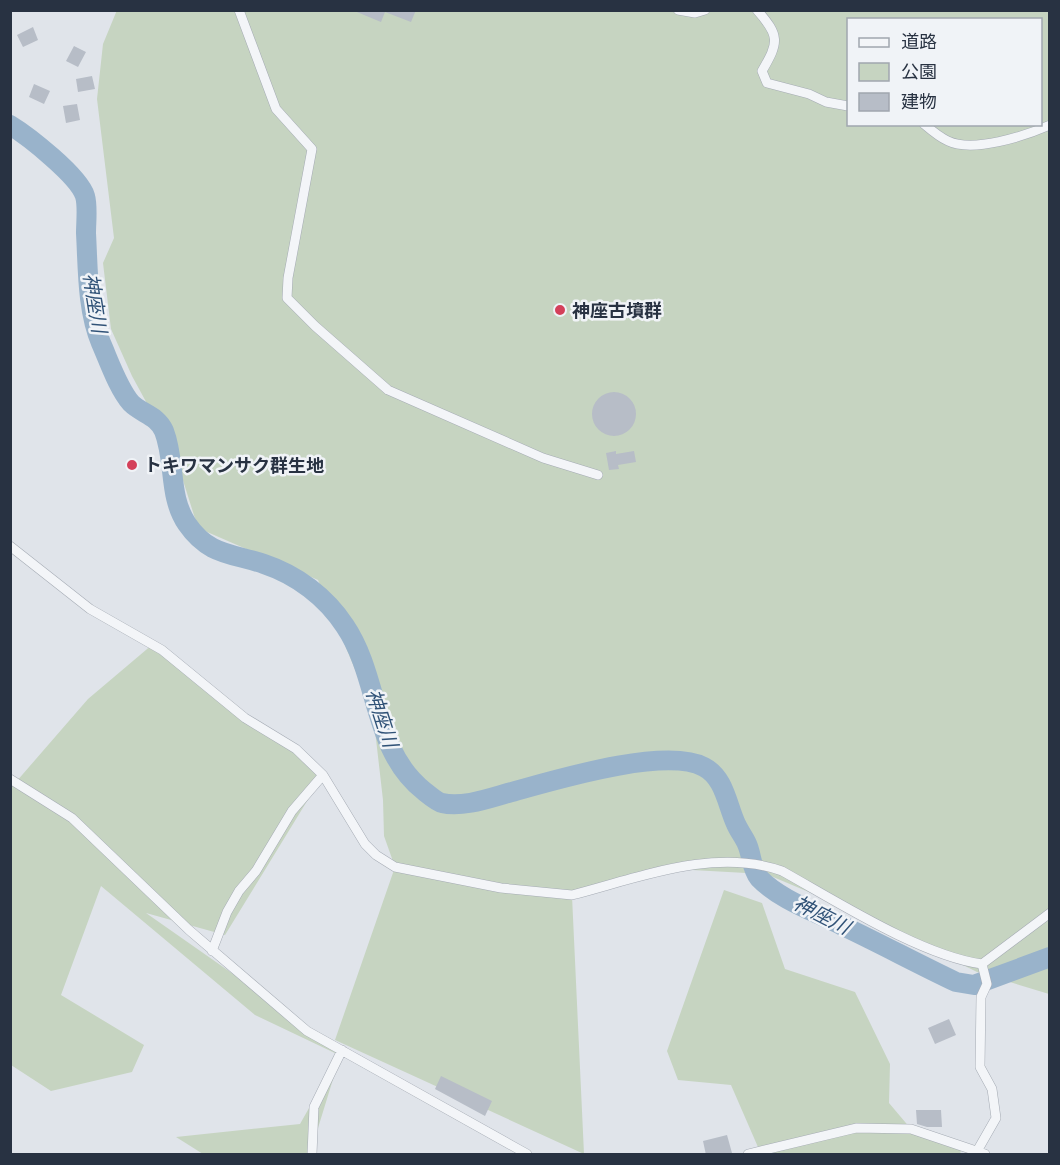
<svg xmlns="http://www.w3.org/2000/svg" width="1060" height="1165" viewBox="0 0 1060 1165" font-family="'PT Sans','Noto Sans JP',sans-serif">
<rect width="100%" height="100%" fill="#e0e4ea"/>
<!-- green -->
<path fill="#c6d4c1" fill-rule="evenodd" d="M117 10 1049 11V994L977 972 861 914 766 874 674 869 572 896 584 1154 335 1040 395 867 384 836 383 800 373 713 318 580 198 528 175 455 132 376 111 329 103 263 114 238 97 99 103 44ZM848 20H1040V124H848Z
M153 644 323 775 225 935 146 913 342 1050 310 1154H203L176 1137 300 1124 339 1055 255 1015 101 886 61 995 144 1045 132 1072 51 1091 11 1065 10 779 16 782 88 699Z
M724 890 762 903 785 969 855 992 890 1064 889 1103 911 1129 962 1147 960 1154H761L731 1085 678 1080 667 1051Z"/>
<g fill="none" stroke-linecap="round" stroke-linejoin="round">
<!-- river -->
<path stroke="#99b3cb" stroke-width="20" d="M10 125C28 136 79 176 85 196 88 206 86 222 86 233 88 268 87 310 101 343 109 361 118 388 131 403 142 414 157 415 164 431 176 462 168 496 187 524 209 556 232 553 264 564 297 575 326 597 345 626 380 678 372 750 424 791 429 795 437 802 442 803 462 808 490 798 508 793 552 781 665 746 704 767 725 778 727 805 736 824 739 831 744 837 747 844 752 855 751 868 759 878 780 900 816 912 843 926 881 944 918 964 956 982L974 985 1050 957"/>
</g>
<!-- building -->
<path fill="#b7bdc7" d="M352 10H416L411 22 385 12 381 22Z
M33 27 38 40 23 47 17 35Z
M74 46 86 52 78 67 66 61Z
M92 76 95 89 78 92 76 79Z
M34 84 50 91 44 104 29 97Z
M77 104 80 120 66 123 63 106Z
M592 414a22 22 0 1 1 44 0a22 22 0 1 1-44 0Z
M616 451V454L634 451 636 462 618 465 619 469 609 470 606 453Z
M949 1019 956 1035 935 1044 928 1028Z
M441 1076 492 1101 485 1116 435 1089Z
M916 1110H941L942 1127H927L917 1124Z
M727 1135 732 1153 706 1155 703 1141Z"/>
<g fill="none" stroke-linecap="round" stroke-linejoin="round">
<defs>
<path id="street" d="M239 10 276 109 312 149 288 278 287 298 315 326 388 390 543 458 598 475
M678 10 695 13 705 10
M757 10C780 36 779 42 762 71L767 83 809 94 826 102 848 106
M924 124C931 130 939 137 948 141 973 153 1025 136 1050 125
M10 546 90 609 162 650 245 718 296 749 323 775 365 844 376 855 395 867 501 888 572 895C638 878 715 847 782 871 836 901 922 956 982 964L1050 913
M10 779 72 818 189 930 307 1031 527 1154
M212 951 227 912 239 891 256 871 292 811 323 775
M976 1153 996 1118 992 1089 980 1067 981 997 987 984 982 964
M312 1154 314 1107 342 1050
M748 1154 856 1128 911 1129 985 1154"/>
</defs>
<!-- street casing -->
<use href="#street" stroke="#a5abb4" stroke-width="10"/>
<!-- street -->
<use href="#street" stroke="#f3f5f8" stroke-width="9"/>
</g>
<!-- markers -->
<g fill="#d4405a" stroke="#f0f3f7" stroke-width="2">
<circle cx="560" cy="310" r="6"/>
<circle cx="132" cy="465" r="6"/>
</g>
<g text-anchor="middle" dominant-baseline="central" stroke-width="5" stroke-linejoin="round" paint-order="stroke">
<!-- poi labels -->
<g font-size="18" font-weight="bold" fill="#283242" stroke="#f0f3f7" text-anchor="start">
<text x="572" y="310">神座古墳群</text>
<text x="144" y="465">トキワマンサク群生地</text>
</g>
<!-- water labels -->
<g font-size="20" font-style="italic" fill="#305277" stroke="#f0f3f7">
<text transform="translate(95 303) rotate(81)">神座川</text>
<text transform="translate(382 718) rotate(72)">神座川</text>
<text transform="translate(822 915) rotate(27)">神座川</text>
</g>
</g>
<!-- border -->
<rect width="1060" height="1165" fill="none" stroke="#283242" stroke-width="24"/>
<!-- legend -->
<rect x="847" y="18" width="195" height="108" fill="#f0f3f7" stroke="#a0a6af" stroke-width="1.5"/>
<rect x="859" y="38" width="30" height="9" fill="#f3f5f8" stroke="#a0a6af" stroke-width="1.5"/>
<text x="901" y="48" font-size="18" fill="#283242">道路</text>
<rect x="859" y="63" width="30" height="18" fill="#c6d4c1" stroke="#a0a6af" stroke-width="1.5"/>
<text x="901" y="78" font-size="18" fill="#283242">公園</text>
<rect x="859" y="93" width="30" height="18" fill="#b7bdc7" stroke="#a0a6af" stroke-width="1.5"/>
<text x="901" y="108" font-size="18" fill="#283242">建物</text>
</svg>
